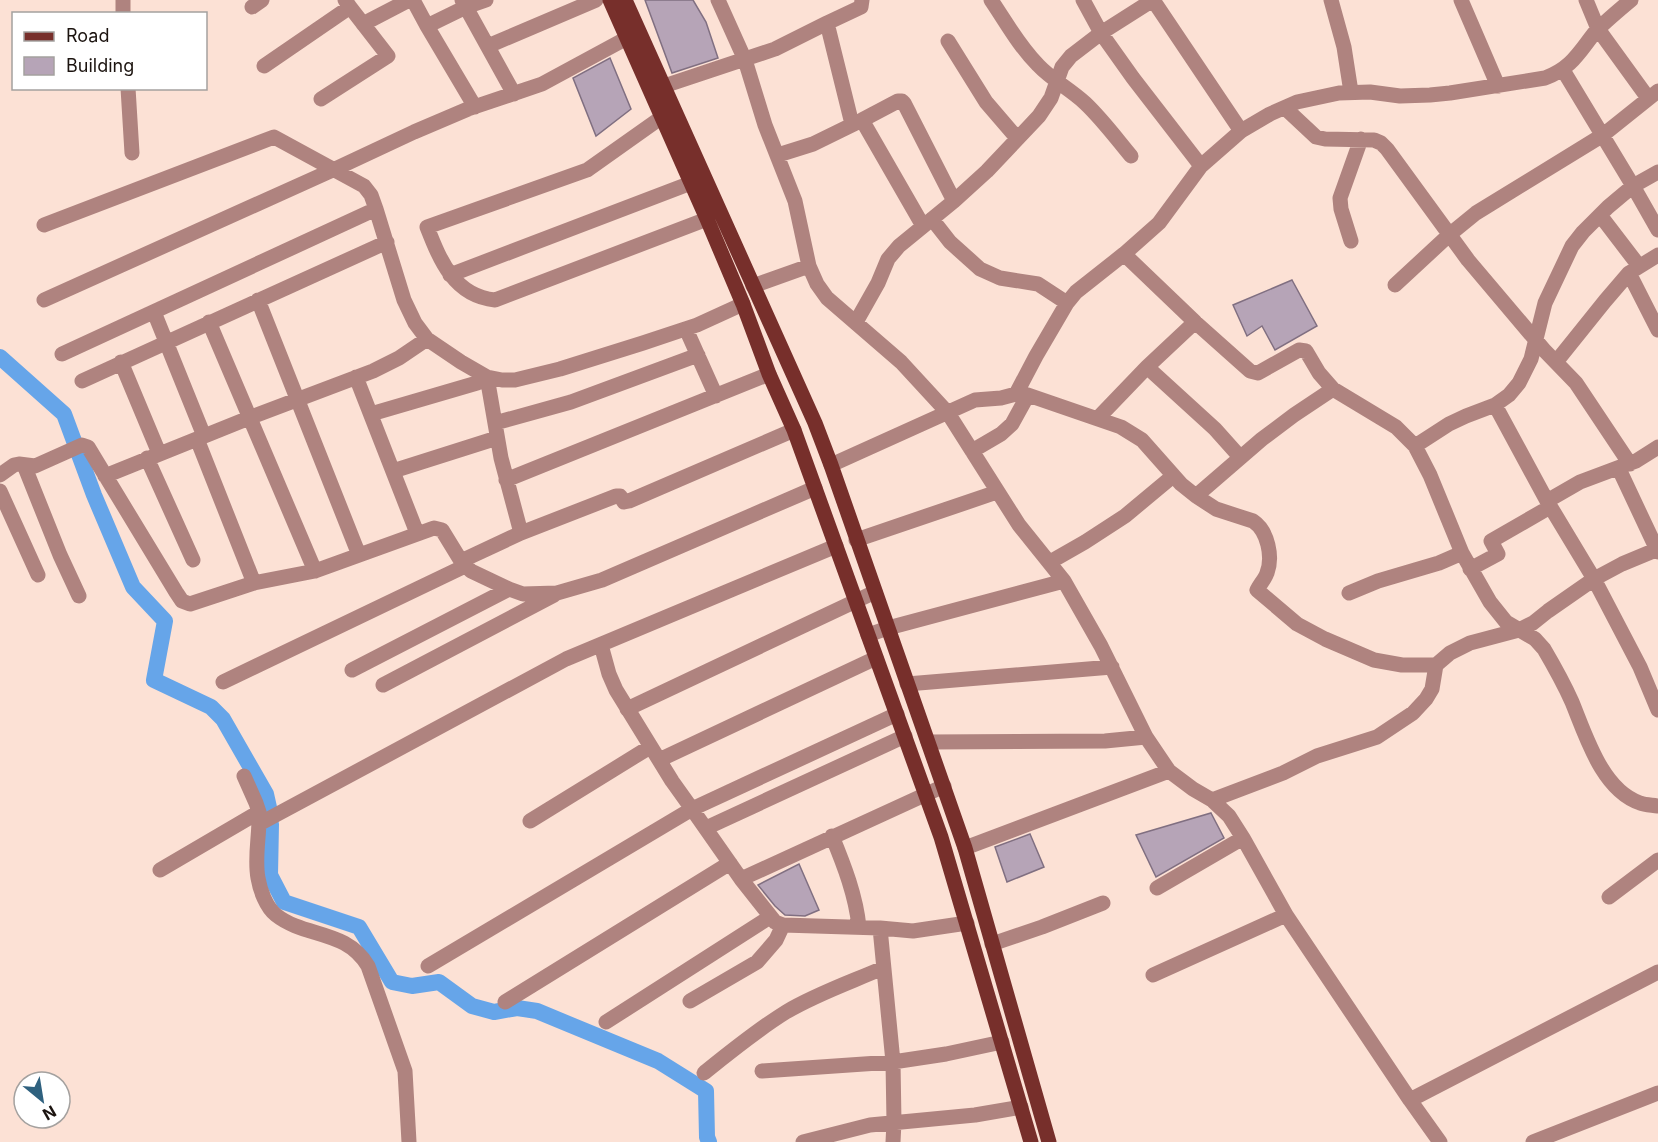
<svg xmlns="http://www.w3.org/2000/svg" width="1658" height="1142" viewBox="0 0 1658 1142" font-family="Inter,sans-serif">
<rect width="100%" height="100%" fill="#fce1d5"/>
<g fill="none" stroke-linecap="round" stroke-linejoin="round">
<!-- canal -->
<path stroke="#66a5e9" stroke-width="16" d="M0 357 64 414 94 495 133 587 165 621 154 680 211 707 223 719 266 794 270 812
M271 824 270 875 284 902 359 927 392 982 412 986 439 982 472 1006 494 1012 517 1008 537 1011 658 1061 706 1091 707 1137 709 1142"/>
</g>
<!-- building -->
<path fill="#b6a4b7" stroke="#806f81" stroke-width="1.5" d="M645 0H693L706 22 718 58 672 73Z
M610 58 631 109 596 136 573 78Z
M1292 280 1317 326 1275 350 1262 326 1247 336 1233 305Z
M1211 813 1224 838 1156 877 1136 835Z
M1030 834 1044 867 1007 882 995 847Z
M799 864 819 910 805 916 785 915 775 906 758 885Z"/>
<g fill="none" stroke-linecap="round" stroke-linejoin="round">
<!-- minor -->
<path stroke="#af837f" stroke-width="15" d="M123 0V14
M413 0 427 26 475 107
M462 0 514 94
M718 0 745 60 765 125 795 201 809 266 817 284 827 298 901 362 948 413 1019 525 1064 581 1101 646 1146 737 1169 771
M991 0C1006 22 1019 46 1038 65 1052 80 1070 89 1085 103 1102 119 1116 138 1131 156
M1083 0 1101 33 1133 78 1201 166
M1153 0 1241 131
M1331 0 1344 47 1351 92
M1461 0 1498 86
M1586 0 1598 29 1648 98
M252 7 262 0
M363 24 409 0
M427 26 466 7 486 0
M948 41 986 102 1017 138
M488 46 596 0
M264 66 350 7 345 0
M1563 70 1633 186 1658 230
M664 86 775 49 827 23
M128 88 132 153
M321 99 388 56 350 7
M1285 108 1316 137 1325 139 1374 140 1381 143 1387 149 1468 260 1545 351 1576 383 1630 464
M662 117 587 170 427 227C440 260 454 296 495 300L707 219
M862 120 898 101H902L904 103 954 201
M852 124 827 23 861 7 862 0
M778 155 813 144 862 120 923 226
M1600 215 1639 266
M932 219 950 242 980 269 1000 278 1038 284 1067 303
M44 225 274 137 364 186 371 195 376 209
M1351 241 1341 209 1340 198 1361 139
M1124 254 1195 322 1250 371 1258 373 1299 350 1306 351 1319 373 1333 389 1396 427 1415 446 1430 475 1462 553 1490 602 1506 622 1535 639 1544 649C1554 666 1564 684 1572 702 1586 736 1602 790 1640 803 1645 805 1652 805 1658 806
M1629 273 1658 330
M450 275 691 183
M1395 285 1449 235 1476 213 1603 135 1658 91
M753 286 809 266
M44 300 335 169 414 132 468 109 542 84 627 38
M258 300 359 555
M154 312 204 436
M209 322 315 571
M856 322 878 283 888 259 899 246 954 201 987 171 1039 116 1051 98 1062 67 1071 56 1101 33 1153 0
M686 329 716 396
M62 354 376 209 404 300 415 323 427 339 461 362 487 377 502 380H515L560 369 643 343 697 325 743 304
M121 362 159 453
M1556 362 1605 301 1629 273 1658 255
M1147 367 1215 429 1240 457
M356 377 417 533
M82 381 387 242
M1016 394 1036 356 1067 303 1076 292 1124 254 1159 223 1201 166 1241 131 1270 114 1297 102 1339 93 1370 92 1400 96 1430 95 1450 93 1545 78C1572 68 1579 52 1596 31 1607 20 1619 10 1631 0
M1495 405 1547 501 1594 579 1640 667 1658 710
M371 414 477 383 487 377 501 458 521 533
M1098 418 1147 367 1195 322
M495 423 571 402 698 355
M197 439 254 583
M1415 446 1449 424 1466 416 1495 405 1509 395 1519 383 1531 359 1545 303 1572 246 1583 232 1608 207 1633 186 1658 172
M972 451 1001 434 1012 424 1028 395
M147 458 193 560
M24 465 60 555 79 596
M831 465 975 400 1001 398 1016 394 1028 395 1121 427 1142 440 1181 484 1196 496 1216 509 1253 521C1268 531 1273 557 1267 573 1265 579 1260 584 1257 590L1297 624 1325 639 1374 660 1402 665H1436
M1619 469 1658 552
M393 471 497 438
M0 475 14 465 19 464 35 466 82 445 88 447 176 592 182 601 190 604 254 583 315 571 434 528 442 530 461 561 471 571 509 589 523 594 557 593 602 580 815 488
M105 476 249 418 373 371 399 358 427 339
M506 480 769 374
M0 491 38 575
M1196 496 1262 439 1294 415 1333 389
M1547 501 1580 482 1636 461 1658 447
M856 540 997 492
M461 561 521 533 616 496H620L624 502 629 501 794 430
M1050 562 1085 542 1125 516 1173 476
M1470 569 1498 554 1491 541 1550 507
M1349 593 1378 581 1439 563 1462 553
M868 635 888 628 1064 581
M601 645 609 674 616 690 672 781 692 809 897 714
M352 670 509 589
M223 682 465 566
M907 684 1112 667
M383 685 554 595
M627 709 875 592
M928 742 1105 741 1146 737
M659 760 876 658
M244 776 256 803 259 812C260 834 254 857 258 878 260 890 266 907 276 915 305 938 346 929 368 966L405 1071 409 1142
M1212 800 1283 773 1317 756 1377 737 1413 713 1426 699 1432 689 1436 665 1450 653 1470 643 1519 630 1533 623 1548 611 1594 579 1622 564 1658 549
M530 821 650 747
M259 824 566 659 836 546
M706 828 905 736
M832 836C844 865 856 896 859 927
M965 848 1169 771 1193 789 1212 800 1229 816 1243 838 1286 915 1410 1100 1440 1142
M160 870 259 812
M741 879 944 786
M1157 888 1243 838
M1609 897 1658 860
M880 928 893 1062 894 1122 893 1142
M992 944 1042 927 1103 903
M428 966 692 809 741 879 775 922 783 925 880 928 913 931 967 923
M1153 975 1286 915
M690 1001 757 962 776 940 783 925
M505 1002 730 863
M606 1022 770 917
M762 1071 893 1062 946 1054 1002 1042
M704 1073C730 1052 757 1030 786 1012 816 994 851 982 883 968
M1410 1100 1658 972
M803 1142 870 1125 975 1115 1021 1107
M1533 1142 1658 1093"/>
<!-- major -->
<path stroke="#772f2b" stroke-width="15" d="M610 0 707 219 743 304 769 374 794 430 941 837 1031 1142
M625 0 815 423 831 465 965 848 1049 1142"/>
</g>
<!-- legend -->
<rect x="12" y="12" width="195" height="78" fill="#ffffff" stroke="#a4a19f" stroke-width="1.5"/>
<rect x="24" y="32" width="30" height="9" fill="#772f2b" stroke="#a4a19f" stroke-width="1.5"/>
<text x="66" y="42" font-size="18" fill="#1c1410">Road</text>
<rect x="24" y="57" width="30" height="18" fill="#b6a4b7" stroke="#a4a19f" stroke-width="1.5"/>
<text x="66" y="72" font-size="18" fill="#1c1410">Building</text>
<!-- north arrow -->
<g transform="translate(42 1100) rotate(150)"><circle r="28" fill="#ffffff" stroke="#a4a19f" stroke-width="1.5"/>
<path d="M0-4.5L10 22L0 15L-10 22Z" fill="#2f617f"/>
<text y="-9" font-size="16" font-weight="bold" text-anchor="middle" fill="#1c1410">N</text>
</g>
</svg>
